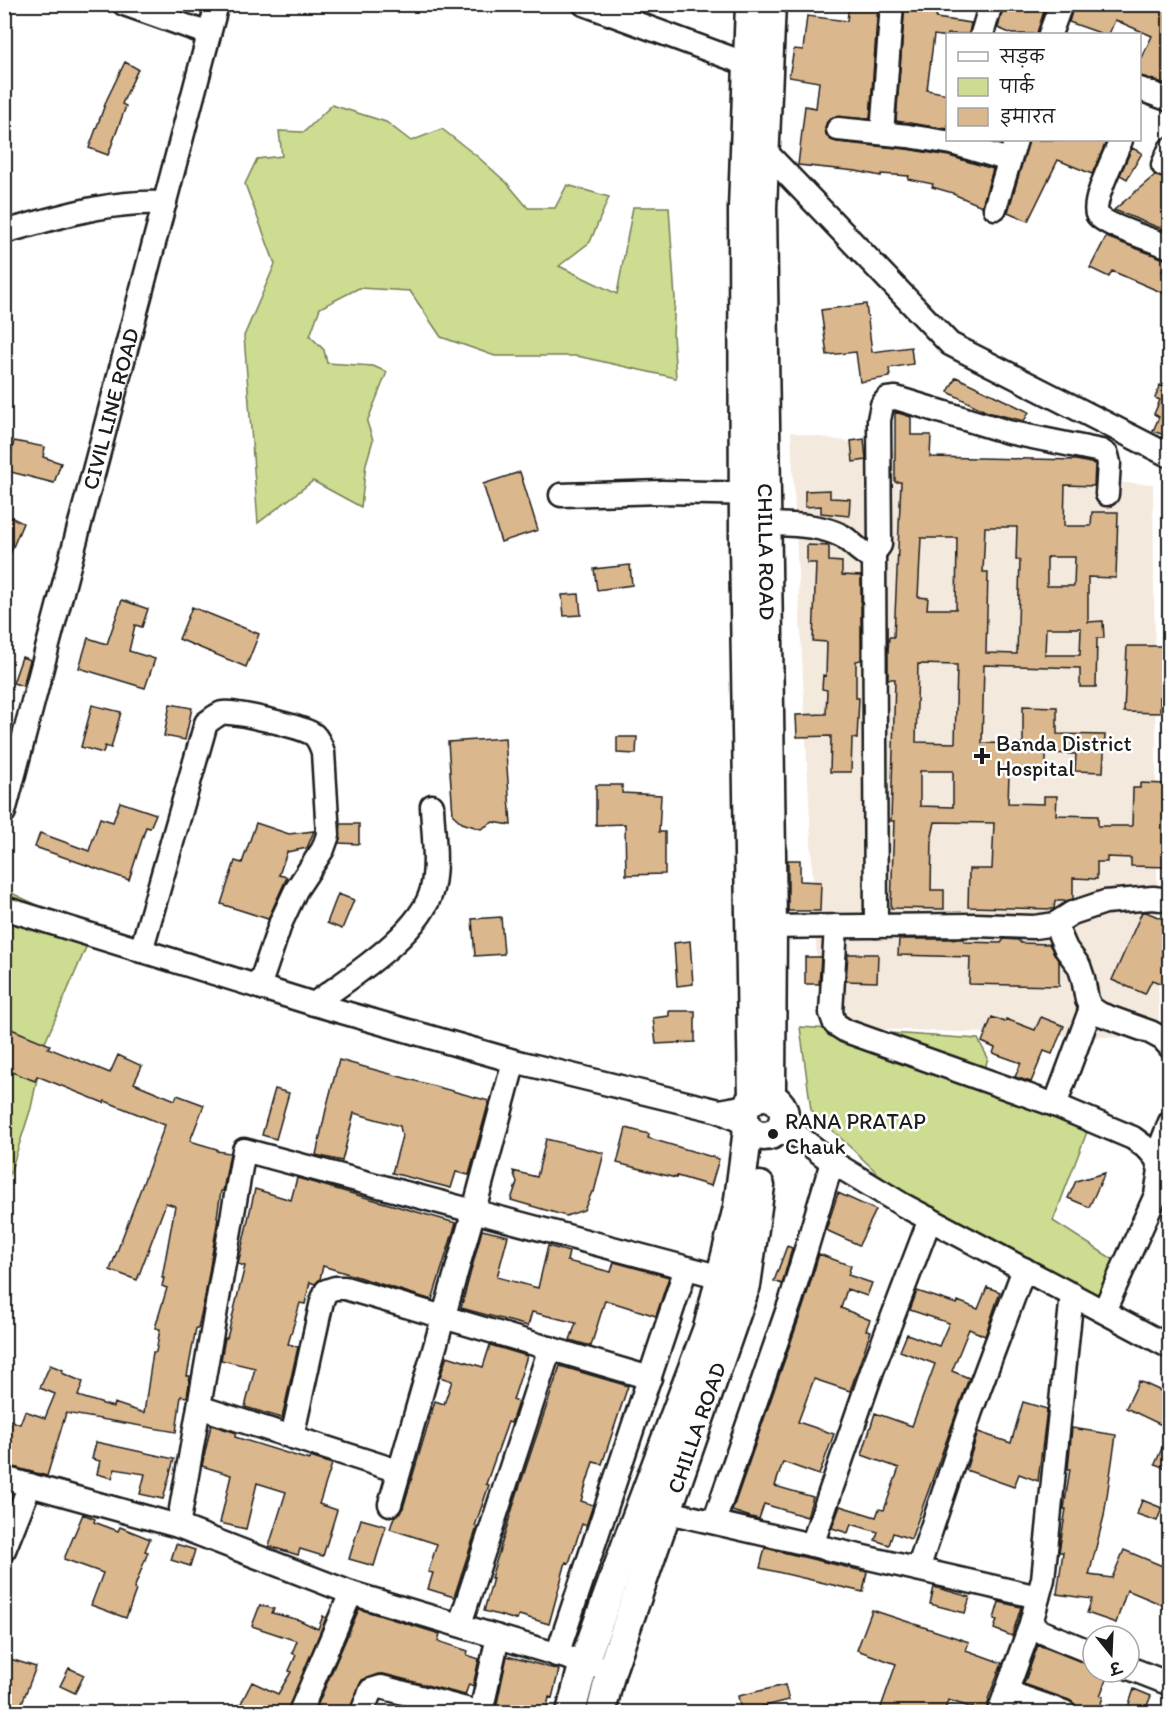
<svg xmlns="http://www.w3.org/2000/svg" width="1174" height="1717" viewBox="0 0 1174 1717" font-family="Itim,'Playpen Sans Deva',sans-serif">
<rect width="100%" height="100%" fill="#fff"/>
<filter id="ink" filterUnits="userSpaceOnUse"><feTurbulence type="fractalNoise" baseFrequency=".0167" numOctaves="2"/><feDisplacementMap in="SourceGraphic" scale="12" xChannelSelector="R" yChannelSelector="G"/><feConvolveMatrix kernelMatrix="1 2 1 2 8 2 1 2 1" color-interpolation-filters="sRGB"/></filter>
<g filter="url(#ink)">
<!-- built -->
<path fill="#f4e9dd" d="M791 432 1075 481 1153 484 1159 1039 820 1027Z"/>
<!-- green -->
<path fill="#ccdc90" stroke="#747c56" stroke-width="1.5" d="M332 105 386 122 411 141 442 129 478 157 507 183 528 208H555L567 185 609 197 590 242 559 266 617 294 633 207H669L675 299 673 335 676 378 577 356H495L441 337 410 291 359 288 320 308 310 336 324 350 327 363 373 366 387 372 367 422 373 440 366 464 361 507 313 481 258 523 244 336 275 264 245 184 257 159 282 156 279 131 304 132Z
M5 890 93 931 44 1045 31 1108 5 1189Z
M800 1027 978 1039 988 1058 980 1084 1087 1132 1053 1221 1114 1260 1119 1309 892 1197 890 1185 811 1110Z"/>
<!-- building -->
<path fill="#dbb78d" stroke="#1c1c1c" stroke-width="1.5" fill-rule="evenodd" d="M849 4H878L870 119 833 117 827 122 825 128 826 135 831 140 837 142 906 149 949 156 993 169 982 206 953 194V193L932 187 933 184 908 179 909 176 881 174V176L856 171 798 165 805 106 816 108 819 82 789 77 794 49 803 50 807 16 847 21Z
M905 4H938L936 18 971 23 969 34H948V37L934 35 927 90 948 94V129L896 121Z
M1004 4H1046L1037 34H1012L998 28Z
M1074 4H1170V85L1140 76V62L1152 36 1115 20 1109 34H1103L1069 22Z
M125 62 138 69 122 104 126 106 108 155 89 148 107 99Z
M1029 140H1107L1092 174 1058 160 1028 221 1008 212Z
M1132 148 1142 153 1127 179 1120 175Z
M1155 175 1164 178 1170 177V232L1114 210Z
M1106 237 1167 260 1162 271 1170 274V296L1112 271 1109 277 1090 268Z
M866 304 872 352 911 347 913 364 889 368 890 377 860 382 856 352 827 355 821 310Z
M956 377 1029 412 1024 421 987 412 948 392Z
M1170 380V437L1153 431 1159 417 1154 414 1160 400 1155 398 1160 385 1166 388Z
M895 412 911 417V435H931L930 457 1076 460 1095 464 1094 486 1065 485 1064 526H1091L1092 512H1118L1116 578 1088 577V622L1103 621 1104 638H1097L1096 687H1080V668L984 665 982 743 1023 744V706L1057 707V734L1105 735 1103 772 1075 771 1076 754 1046 753V775L1009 774 1008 803 1044 804V796H1057L1056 815 1098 816V826H1132L1133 788H1140V783L1167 784V789H1170V867L1131 866V858L1107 857V862H1097V879L1073 878V899L1065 901H1055L1054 909 968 907 969 869H992L994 823 935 822 932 836 931 890H944V909L891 908 894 821H891L895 679H888V651L889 637H894L901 482H895ZM985 527H1017L1016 560H1020L1017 654 986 653 988 572H983ZM921 538H957L956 609H927L928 598 918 597ZM1047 557H1075L1074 586H1047ZM1046 628H1081L1080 655H1045ZM918 664 957 665 955 743 916 742ZM920 771H953V807L920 806Z
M864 439 866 460 853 462 851 441Z
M14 441 45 447 43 457 61 463 54 483 7 471Z
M520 472 538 530 501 542 483 484Z
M830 490V498L850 499 849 516 821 513V506L805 507V491Z
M4 514 23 523 5 566H4Z
M807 545 829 546V561L842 562V575L861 576V660L856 661V698H859L857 739 852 738 851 772H830L831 736 797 737 796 715 826 714 827 690 822 689 823 675 826 676 827 642 813 641 816 563H807Z
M630 565 632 585 597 590 594 569Z
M579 594 581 615 564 616 562 595Z
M122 600 148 609 142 627 135 625 129 651 155 659 145 688 79 668 88 638 107 644Z
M192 607 259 634 246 667 179 639Z
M1127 646H1170V696H1160V713L1124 712Z
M22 657 30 660 23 686 13 683Z
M170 704 192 708 185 740 164 736Z
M92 705 121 712 111 748 105 746 103 753 81 747Z
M617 737H637L636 754 617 753Z
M505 738 511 825 493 822 481 829 462 823 453 815 448 742Z
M596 785H622V793L661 795 659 832H665V874L626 875 625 824 596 825Z
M120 802 156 814 150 828 146 827 129 880 35 847 40 833 89 851 100 818 113 822Z
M256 823 289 834 314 831 307 848 287 852 279 875 287 877 268 919 221 904 235 861 242 863Z
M341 824H359V844L339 843Z
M788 860H800V881L821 882 820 911H788Z
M338 894 354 900 342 929 327 923Z
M1142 912H1146L1170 922V987L1152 980 1145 994 1112 980Z
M501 917 504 954 475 956 472 919Z
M899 939H964V942L1001 943 1004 939 1018 940 1021 943 1049 944 1059 962V986L969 984 970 957 898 955Z
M690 941 693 984 677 986 674 943Z
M848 954H878L877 982 846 981Z
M805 957H821L819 984H805Z
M669 1011H695V1042L656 1044 653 1018 669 1016Z
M992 1017 1005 1022 1006 1019 1035 1030 1041 1017 1064 1026 1052 1054 1044 1051 1031 1082 1015 1077 1021 1063 993 1053 995 1048 982 1042Z
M4 1026 50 1045 48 1048 110 1073 118 1055 142 1066 134 1083 175 1100 177 1095 204 1105 190 1141 217 1149V1151L230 1153 223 1191H221L217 1217 218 1218 205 1297 198 1328H196L187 1376H190L187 1397 181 1396 176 1432 66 1413 47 1476 6 1465 8 1455 4 1454V1418L20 1424 25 1411 45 1418 55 1394 40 1388 50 1365 63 1370 62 1373 83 1382 78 1396 113 1407 114 1403 144 1413 153 1352H156L160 1329 155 1328 167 1288 162 1286 164 1278H162L175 1206 166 1203 137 1280 110 1270 165 1125 105 1101 104 1103 37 1076 35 1081 4 1069Z
M339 1060 489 1101 469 1175 456 1172 451 1188 392 1173 402 1136 400 1126 354 1113 342 1161 316 1155 327 1105Z
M275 1089 289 1093 276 1139 262 1135Z
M626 1128 649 1134 648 1138 719 1159 711 1186 677 1176 676 1178 617 1163Z
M546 1139 604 1153 594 1192H592L584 1210 566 1216 511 1200 517 1182 513 1171 537 1177Z
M1105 1173 1089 1207 1068 1198 1076 1181Z
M297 1178 456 1223 432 1300 323 1266 320 1279 315 1284 310 1282 305 1304 300 1303 288 1344 298 1347 282 1418 245 1407 255 1368 221 1360 225 1338H227L245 1266 238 1264 255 1189 291 1200Z
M838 1193 876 1210 859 1245 826 1230Z
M482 1230 508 1236 497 1277 538 1288 548 1246 569 1252 567 1261 611 1272 614 1262 669 1277 656 1316 605 1300 591 1346 570 1340 576 1323 532 1312 528 1326 461 1308Z
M787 1246 792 1248 782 1284 774 1281Z
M819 1254 851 1266 848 1275 872 1283 867 1296 847 1289 841 1308 870 1320 866 1330 871 1331 850 1391 814 1379 798 1422 834 1434 819 1475 783 1462 775 1486 813 1497 807 1517 764 1504 759 1519 751 1517 732 1511 804 1304Z
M987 1287 1000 1292 985 1336 969 1329 952 1371 969 1378 911 1539 893 1533 889 1545 875 1540 878 1532 851 1524 848 1533 832 1528 840 1506 876 1517 879 1509 884 1510 899 1468 862 1455 875 1413 912 1426 935 1364 900 1351 907 1334 939 1346 949 1323 910 1310 917 1291 957 1304 958 1301 978 1309Z
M490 1345 527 1356 513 1400 518 1402 511 1423 508 1422 486 1484 489 1485 475 1526 477 1527 454 1597 428 1589 433 1573 428 1572 437 1544 390 1529 394 1517 400 1513 403 1508 435 1401 444 1404 452 1381 440 1377 447 1356 483 1367Z
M560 1366 628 1386 602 1464 593 1462 581 1501 593 1505 586 1526 582 1524 569 1563 566 1562 549 1624 519 1615 517 1620 484 1611 493 1578H491L517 1494Z
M1139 1381 1170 1395V1429L1126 1408Z
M1023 1402 1047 1409 1038 1481 1019 1474 1014 1487 966 1470 978 1432 1011 1443Z
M211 1425 237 1433 235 1437 309 1460 310 1457 332 1464 319 1504 337 1510 323 1556 300 1549 298 1555 269 1546 286 1492 257 1483 246 1529 220 1523 231 1475 202 1466Z
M1072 1428 1116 1435 1104 1516 1089 1575 1112 1578 1124 1550 1170 1569V1608L1127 1590 1116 1623 1087 1613 1092 1599 1057 1594 1063 1552H1059L1066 1509H1064L1070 1469H1068Z
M1170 1430V1470L1155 1464Z
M96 1442 174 1459 163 1499 140 1494 145 1474 115 1469 112 1478 97 1474 100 1461 92 1459Z
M1142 1500 1162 1508 1157 1521 1137 1514Z
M83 1514 95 1519 94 1522 118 1531 120 1527 150 1539 145 1551 148 1552 134 1589 136 1590 126 1618 91 1605 103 1573 64 1559Z
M361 1519 386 1526 374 1566 349 1559Z
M176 1544 195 1550 190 1566 171 1560Z
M765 1548 867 1572 863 1592 760 1568Z
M934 1587 970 1597 965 1613 930 1604Z
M999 1602 1021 1607 1012 1636 994 1629 997 1620 994 1619Z
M260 1605 274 1609 272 1613 299 1620 318 1629 323 1616 326 1618 287 1713H236L252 1682 278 1694 291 1672 289 1671 296 1655 292 1653 297 1641 252 1626Z
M359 1609 440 1634 438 1641 468 1651 467 1655 479 1659 473 1686 469 1684 465 1695 384 1674H378L362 1680 349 1713H314Z
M872 1610 969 1642 966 1650 1002 1663 988 1699 989 1700 986 1713H971L973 1708 948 1700 944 1713H879L896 1664 857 1650Z
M1038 1645 1093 1666V1672H1109L1100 1696 1103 1697 1098 1713H1077L1075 1704 1069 1700 1024 1684Z
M507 1656 559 1670 552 1698 549 1697 546 1713H495Z
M4 1657 36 1667 18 1713H4Z
M69 1668 84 1675 75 1693 60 1686Z
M785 1685 789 1700 741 1712 738 1696Z
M1134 1689 1151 1696 1144 1713H1126Z"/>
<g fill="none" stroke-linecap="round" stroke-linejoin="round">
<defs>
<g id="minor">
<path d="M124 4 209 34"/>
<path d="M584 4 763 70"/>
<path d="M982 34 991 4"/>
<path d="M1050 34 1061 4"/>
<path d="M1140 89 1170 100"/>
<path d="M838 129 908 136 952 143 1009 160"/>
<path d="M882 133 892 4"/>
<path d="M1121 140C1116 153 1091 203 1097 214 1103 225 1156 241 1170 247"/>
<path d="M765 151 950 344 1170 456"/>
<path d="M1163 165 1170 149"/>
<path d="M995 208 1016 140"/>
<path d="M4 232C59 217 108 200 165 203"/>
<path d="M561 495 662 492 761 494"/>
<path d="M766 524C792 525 819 524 842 536 850 541 857 549 865 554L874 553 880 545 879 420 882 405 887 399 896 398 1008 432 1101 451 1107 455 1109 463 1107 494"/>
<path d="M874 553 876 926"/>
<path id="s1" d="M4 812 217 4"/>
<path d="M4 908 314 1004 514 1061 719 1111"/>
<path d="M1055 924 1066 949 1079 966 1083 978 1087 1000 1091 1008 1100 1014 1150 1032 1163 1039 1170 1047"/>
<path d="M836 926 831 1013 835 1024 846 1031 1055 1105 1133 1138 1148 1149 1156 1158 1160 1170 1156 1195 1104 1311"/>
<path d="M756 927 976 925 1034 927 1055 924 1072 913 1105 902 1153 898 1170 900"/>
<path d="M141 951 206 723C211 720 216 715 222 713 235 711 304 727 314 735 319 740 321 746 323 752L328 835 323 849 296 890 281 922 259 987"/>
<path d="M314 1004C349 978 422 933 432 889 438 863 433 833 432 806"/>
<path d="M1055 1105 1091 1008"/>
<path d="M745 1123 719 1111 747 1106"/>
<path d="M776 1132 798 1136 784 1118"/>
<path d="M798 1136 832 1162 903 1205 1170 1347"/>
<path d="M1156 1158 1170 1122"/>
<path d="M199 1407 398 1471"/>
<path d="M292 1437 322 1301 326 1291 335 1288H345L650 1378"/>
<path d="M4 1478 178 1526 351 1593 599 1667"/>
<path d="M390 1504 474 1210 514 1061"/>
<path d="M652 1505 668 1512 1038 1597"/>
<path d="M714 1522 791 1300 832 1162"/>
<path d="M178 1526 244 1150 721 1277"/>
<path d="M812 1545 872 1371 930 1219"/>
<path d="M4 1550 30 1485"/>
<path d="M918 1569 971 1411 1024 1269"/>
<path d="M460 1624 550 1348"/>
<path d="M1030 1627 1093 1653"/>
<path d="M557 1655 686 1268"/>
<path d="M1129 1668 1170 1684"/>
<path d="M1006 1692 1064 1712"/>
<path d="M300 1712 351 1593"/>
<path d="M362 1712 371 1690 381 1687 477 1712"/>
<path d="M481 1712 498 1637"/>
<path d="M999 1712 1030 1627 1043 1579 1072 1294"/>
</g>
<g id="major">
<path d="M750 4 743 209 744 544 753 1100"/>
<path id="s2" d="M771 4 762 208 772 926 771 1088"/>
<circle cx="764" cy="1116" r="20"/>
<path d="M571 1712 584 1662 631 1532 708 1328 738 1207 748 1129"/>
<path id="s3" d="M601 1712 611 1671 746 1285 760 1186"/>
</g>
</defs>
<!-- minor casing -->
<use href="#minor" stroke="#1c1c1c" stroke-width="27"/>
<!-- major casing -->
<use href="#major" stroke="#1c1c1c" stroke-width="33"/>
<!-- minor -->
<use href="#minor" stroke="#fff" stroke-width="22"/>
<!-- major -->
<use href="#major" stroke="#fff" stroke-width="28"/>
</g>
</g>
<!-- markers -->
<g fill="#1c1c1c" stroke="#fff" stroke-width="2">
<path d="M979 747h6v6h6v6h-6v6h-6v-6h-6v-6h6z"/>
<circle cx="773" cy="1134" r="6"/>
</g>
<g text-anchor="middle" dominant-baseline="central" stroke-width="5" stroke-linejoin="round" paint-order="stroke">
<!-- street labels -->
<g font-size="22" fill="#1c1c1c" stroke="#fff">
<text stroke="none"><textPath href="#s1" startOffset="417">CIVIL LINE ROAD</textPath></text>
<text stroke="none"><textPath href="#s2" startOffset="548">CHILLA ROAD</textPath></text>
<text stroke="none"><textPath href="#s3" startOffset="300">CHILLA ROAD</textPath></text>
</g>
<!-- poi labels -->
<g font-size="22" fill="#1c1c1c" stroke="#fff" text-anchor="start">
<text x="996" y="743">Banda District<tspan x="996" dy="25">Hospital</tspan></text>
<text x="785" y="1121">RANA PRATAP<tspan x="785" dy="25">Chauk</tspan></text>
</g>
</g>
<!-- margin -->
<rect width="1174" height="1717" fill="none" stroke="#fff" stroke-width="24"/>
<rect x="12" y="12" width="1150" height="1693" fill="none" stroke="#1c1c1c" stroke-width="2" filter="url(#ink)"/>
<!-- legend -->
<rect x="946" y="33" width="195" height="108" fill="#ffffff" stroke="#a4a4a4" stroke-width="1.5"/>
<rect x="958" y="52" width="30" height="9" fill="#ffffff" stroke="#a4a4a4" stroke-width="1.5"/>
<text x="1000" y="63" font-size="18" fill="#1c1c1c">सड़क</text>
<rect x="958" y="78" width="30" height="18" fill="#ccdc90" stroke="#a4a4a4" stroke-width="1.5"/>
<text x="1000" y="93" font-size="18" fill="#1c1c1c">पार्क</text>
<rect x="958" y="108" width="30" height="18" fill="#dbb78d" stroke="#a4a4a4" stroke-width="1.5"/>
<text x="1000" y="123" font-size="18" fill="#1c1c1c">इमारत</text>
<!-- north arrow -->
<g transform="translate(1111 1654) rotate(162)"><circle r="28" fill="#ffffff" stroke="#a4a4a4" stroke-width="1.5"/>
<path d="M0-4.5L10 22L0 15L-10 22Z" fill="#1c1c1c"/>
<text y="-9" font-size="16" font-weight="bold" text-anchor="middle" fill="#1c1c1c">उ</text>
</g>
</svg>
